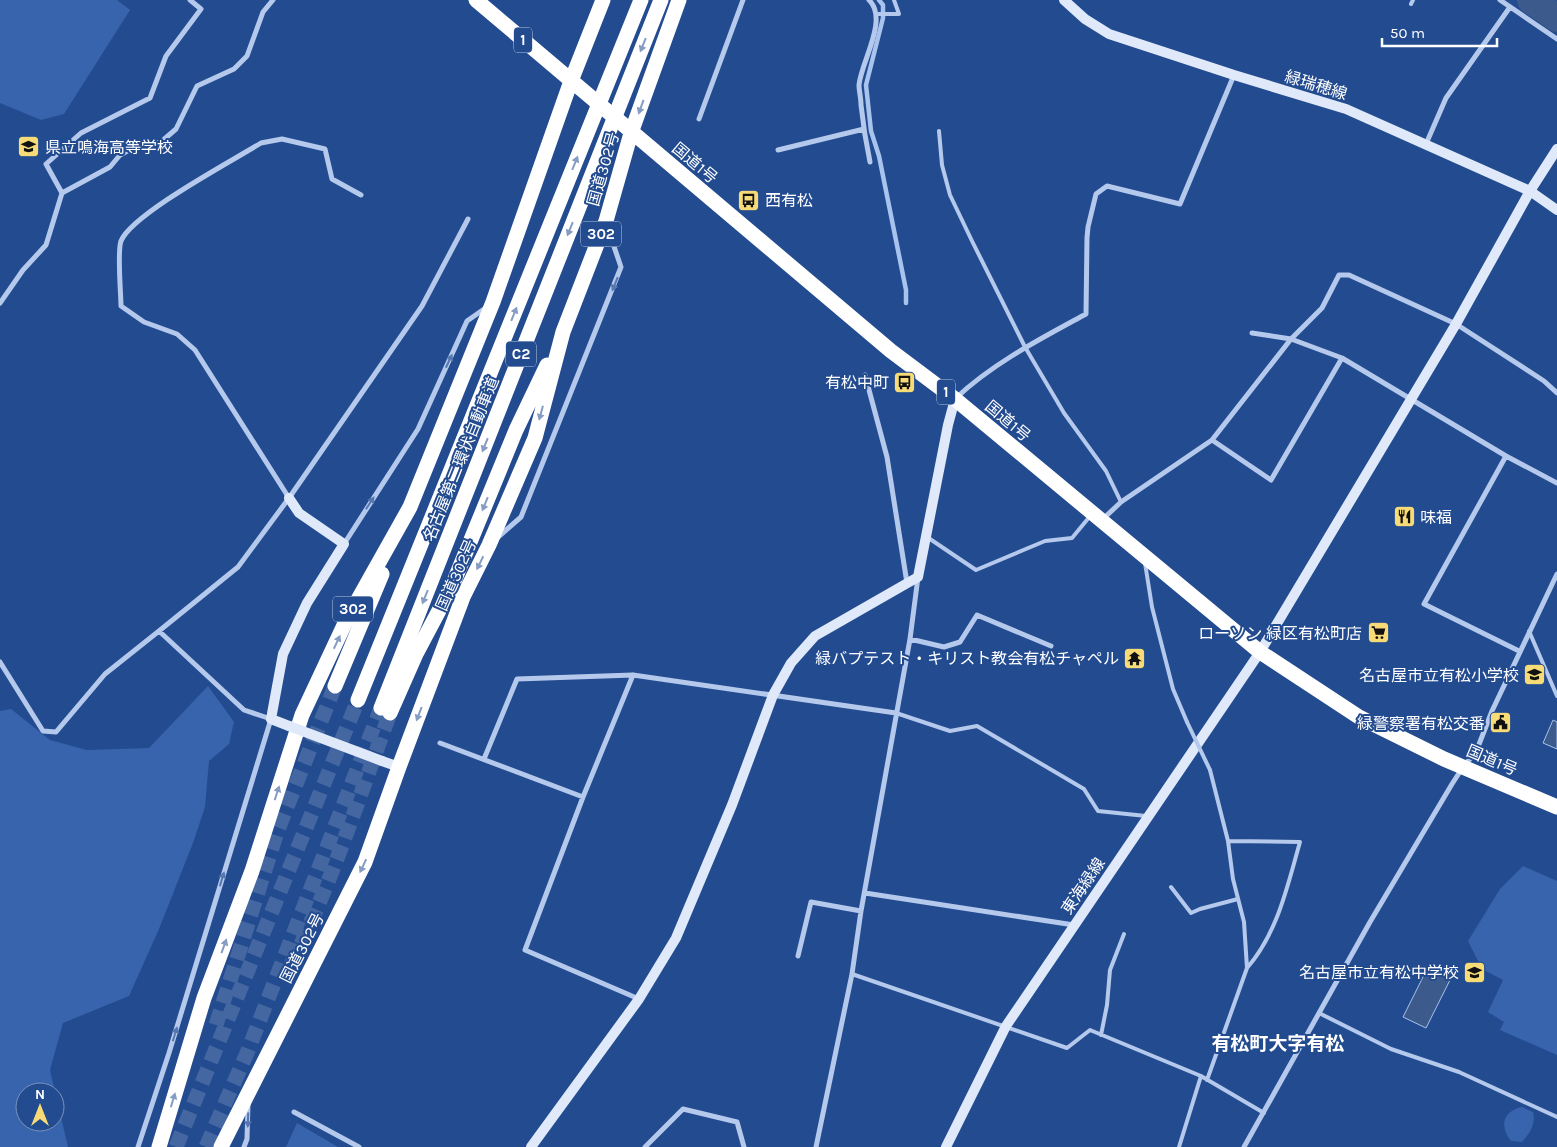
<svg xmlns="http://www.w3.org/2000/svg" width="1557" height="1147" viewBox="0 0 1557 1147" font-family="Karla,'Noto Sans JP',sans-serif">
<rect width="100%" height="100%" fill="#234b90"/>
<!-- green -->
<path fill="#3764ad" d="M0 0H117L130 10 64 114 41 120 0 103Z
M208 686 234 722 229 744 209 761 205 807 193 843 159 929 129 996 63 1023 50 1070 55 1092H25V1122H55V1092L68 1147H0V711L11 709 50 740 87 750 149 748Z
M1523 866 1557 881V1055L1500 1030 1504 1022 1488 1012 1503 980 1482 969 1468 941 1500 889Z
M1522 1107 1533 1112C1536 1124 1530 1133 1522 1142L1511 1141C1499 1126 1503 1111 1522 1107Z
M297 1123 338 1147H286Z"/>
<!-- water -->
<path fill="#3d5a8c" stroke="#a8c3ed" d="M1553 720 1557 722V749L1543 743Z
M1428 967 1451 978 1426 1028 1403 1017Z"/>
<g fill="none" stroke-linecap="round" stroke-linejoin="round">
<!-- stream -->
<path stroke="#a8c3ed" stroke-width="4.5" d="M879 0 883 5V18L866 85 871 131 879 156 906 290V303"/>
<!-- river -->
<path stroke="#3d5a8c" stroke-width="28" d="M1531 0 1557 18"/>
<!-- highway-tunnel -->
<path stroke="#4466a1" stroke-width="15" stroke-dasharray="15 8" stroke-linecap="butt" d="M291 965C331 884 359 798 390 713
M216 1025 277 832 335 686
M176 1147 358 700
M206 1147 247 1053 381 708"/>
<!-- lane -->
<path stroke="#b4c9ec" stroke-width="4" d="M1411 4 1413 0
M876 14H899L894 0
M939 131 942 165 950 195 972 241 1025 347 1064 413 1106 471 1121 502
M927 537 976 570 1045 541 1072 538 1091 515
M1145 563 1152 607 1173 689 1187 722
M1529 631 1557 696
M896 713 950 731 977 726 1084 789 1098 811 1146 816
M1228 841 1300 842C1287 887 1278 932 1247 968
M1171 887 1191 913 1200 909 1238 899
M852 974 1067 1048 1090 1030 1201 1076 1264 1113
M1319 1013 1391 1049 1459 1072 1557 1117
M1101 1035 1107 1005 1110 970 1124 934
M1207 1080 1247 968 1244 922 1233 879 1228 841 1210 770
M1179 1147 1201 1076"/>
<!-- street -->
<path stroke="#b4c9ec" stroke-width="5" d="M869 0C889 19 861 62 859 85 859 91 861 98 861 105 863 124 866 143 870 162
M1500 0 1557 39
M699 119 743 0
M1426 144 1446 98 1510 7
M778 150 864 129
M62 193 110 167 120 155 133 148 161 142 176 129 197 86 234 69 247 56 263 12 273 0
M0 303 23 270 46 245 62 193 46 164 81 133 150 98 166 56 201 9 190 0
M1252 333 1291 339 1342 358 1506 456 1557 483
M865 375 887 457 907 583
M956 398C993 363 1042 338 1086 314L1087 238 1088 227 1096 194 1107 186 1180 204 1234 75
M1212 440 1271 480 1342 358
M1506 456 1424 604 1519 651
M289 498 195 350 177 334 144 322 121 306C121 294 117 251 121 241 132 214 232 161 261 143L282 139 325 149 332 179 361 195
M1103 519 1121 502 1212 440 1291 339 1322 308 1339 275H1349L1456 324 1544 381 1557 393
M497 538 521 517 621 267 607 226
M344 544 418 429 467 321 487 307
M910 639 944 647 960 642 977 615 1051 646
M0 662 43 731 56 732 105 674 159 631
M633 675 583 797 525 950 639 999
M440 743 583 797
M484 759 517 679 633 675 896 713
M865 893 1074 925
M798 956 811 902 861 911
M294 1112 359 1147
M138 1147 169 1053 271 719 244 710 159 631 238 567 289 498 422 306 468 219
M244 1147 247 1139 248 1105
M645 1147 683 1109 737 1122 744 1147
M816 1147 852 974 861 911 910 639 918 577
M1244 1147 1370 922 1452 784 1463 767 1476 752 1492 711 1557 574"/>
<!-- secondary -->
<path stroke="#dfe9f9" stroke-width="10" d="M1064 0 1085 19 1109 34 1234 75 1346 109 1530 191 1557 210
M289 498 299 513 344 544 307 603 283 654 271 719 289 726
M382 761 399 767
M531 1147 639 999 676 938 732 805 773 695 791 663 815 636 918 577 948 425 955 399
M946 1147 1006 1026 1260 652 1456 324 1530 191 1557 149"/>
<!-- highway -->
<path stroke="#fff" stroke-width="15" d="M476 0 891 351 955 399 1260 652 1359 717 1444 759 1557 807
M335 686 382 574
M390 713 416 654 452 586 516 430 547 365
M159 1147 204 998 252 871 302 715 346 621 410 507 493 302 571 81 603 0
M221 1147 365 862 399 767 463 597 489 545 535 438 563 332 606 221 631 133 679 0"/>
<!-- lane-bridge -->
<path stroke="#b4c9ec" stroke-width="4" d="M1187 722 1210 770"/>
<!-- secondary-bridge -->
<path stroke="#dfe9f9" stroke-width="10" d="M289 726 382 761"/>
<!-- highway-bridge -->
<path stroke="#fff" stroke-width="15" d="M358 700 641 0
M381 708 661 0"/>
</g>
<!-- one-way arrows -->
<defs><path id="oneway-solid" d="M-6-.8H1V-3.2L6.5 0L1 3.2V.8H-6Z" transform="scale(1.25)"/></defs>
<g fill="#869cc2">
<use href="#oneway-solid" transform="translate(643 45) rotate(112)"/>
<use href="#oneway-solid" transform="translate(641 107) rotate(110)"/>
<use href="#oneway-solid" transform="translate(575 163) rotate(-68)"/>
<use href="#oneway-solid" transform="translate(570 229) rotate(112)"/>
<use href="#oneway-solid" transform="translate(514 314) rotate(-68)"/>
<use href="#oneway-solid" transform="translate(541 413) rotate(105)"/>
<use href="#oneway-solid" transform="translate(485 445) rotate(112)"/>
<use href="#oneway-solid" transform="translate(485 504) rotate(112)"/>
<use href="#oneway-solid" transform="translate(480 563) rotate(116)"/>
<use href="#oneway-solid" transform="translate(425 597) rotate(112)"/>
<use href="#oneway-solid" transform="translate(337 642) rotate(-65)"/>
<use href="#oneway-solid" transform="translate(419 714) rotate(111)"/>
<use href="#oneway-solid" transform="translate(277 793) rotate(-72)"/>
<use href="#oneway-solid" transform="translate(363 866) rotate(115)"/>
<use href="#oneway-solid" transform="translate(224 946) rotate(-70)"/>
<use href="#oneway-solid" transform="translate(173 1100) rotate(-73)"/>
</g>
<g fill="#5677b0">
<use href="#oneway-solid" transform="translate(615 284) rotate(112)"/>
<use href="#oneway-solid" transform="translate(449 361) rotate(-65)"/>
<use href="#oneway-solid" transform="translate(370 503) rotate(-57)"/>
<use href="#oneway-solid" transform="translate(222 879) rotate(-73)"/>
<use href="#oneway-solid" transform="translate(175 1034) rotate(-73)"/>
<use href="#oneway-solid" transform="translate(248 1120) rotate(92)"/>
</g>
<!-- icons -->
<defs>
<symbol id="school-square" viewBox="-11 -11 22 22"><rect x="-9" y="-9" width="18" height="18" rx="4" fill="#f7db76" stroke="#234b90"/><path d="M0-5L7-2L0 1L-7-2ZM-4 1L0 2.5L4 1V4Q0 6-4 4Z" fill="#111"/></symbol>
<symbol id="bus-square" viewBox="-11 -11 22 22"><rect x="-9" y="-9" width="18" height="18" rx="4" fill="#f7db76" stroke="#234b90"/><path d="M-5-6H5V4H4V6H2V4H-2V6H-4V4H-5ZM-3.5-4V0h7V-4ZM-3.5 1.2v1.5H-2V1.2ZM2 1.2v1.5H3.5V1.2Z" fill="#111"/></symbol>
<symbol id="restaurant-square" viewBox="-11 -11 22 22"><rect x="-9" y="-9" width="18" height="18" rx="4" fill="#f7db76" stroke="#234b90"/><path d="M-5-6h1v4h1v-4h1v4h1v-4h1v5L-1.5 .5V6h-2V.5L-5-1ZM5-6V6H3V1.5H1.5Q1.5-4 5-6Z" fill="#111"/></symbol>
<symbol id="supermarket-square" viewBox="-11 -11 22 22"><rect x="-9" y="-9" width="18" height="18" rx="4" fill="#f7db76" stroke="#234b90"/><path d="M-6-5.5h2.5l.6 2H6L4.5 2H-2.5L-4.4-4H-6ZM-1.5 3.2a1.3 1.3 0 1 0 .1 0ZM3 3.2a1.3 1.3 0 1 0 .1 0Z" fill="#111"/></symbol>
<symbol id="temple-square" viewBox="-11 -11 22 22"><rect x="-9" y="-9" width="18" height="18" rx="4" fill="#f7db76" stroke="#234b90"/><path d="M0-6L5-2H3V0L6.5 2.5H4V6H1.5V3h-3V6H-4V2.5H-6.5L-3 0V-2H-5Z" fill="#111"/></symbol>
<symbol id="civic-square" viewBox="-11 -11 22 22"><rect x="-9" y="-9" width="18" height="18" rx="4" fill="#f7db76" stroke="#234b90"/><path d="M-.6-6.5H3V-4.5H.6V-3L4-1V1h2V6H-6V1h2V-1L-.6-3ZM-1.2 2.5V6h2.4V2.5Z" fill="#111"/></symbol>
</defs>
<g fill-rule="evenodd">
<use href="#school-square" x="16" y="134" width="25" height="25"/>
<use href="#bus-square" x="736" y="188" width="25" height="25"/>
<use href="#bus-square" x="892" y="370" width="25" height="25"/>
<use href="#restaurant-square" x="1392" y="504" width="25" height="25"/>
<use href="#supermarket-square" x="1366" y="620" width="25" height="25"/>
<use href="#temple-square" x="1122" y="646" width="25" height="25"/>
<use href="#school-square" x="1522" y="662" width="25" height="25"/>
<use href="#civic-square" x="1488" y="710" width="25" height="25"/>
<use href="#school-square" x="1462" y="960" width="25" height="25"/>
</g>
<g text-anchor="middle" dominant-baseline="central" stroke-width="4" stroke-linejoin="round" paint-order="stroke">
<!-- shield labels -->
<g fill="#234b90" stroke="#bdc9de" stroke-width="1">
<rect x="514" y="27.5" width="18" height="25" rx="4"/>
<rect x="581" y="221.5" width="40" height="25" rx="4"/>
<rect x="506" y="341.5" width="30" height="25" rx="4"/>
<rect x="937" y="379.5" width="18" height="25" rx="4"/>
<rect x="333" y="596.5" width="40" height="25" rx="4"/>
</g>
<g font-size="15" font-weight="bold" fill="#fff">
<text x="523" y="40">1</text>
<text x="601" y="234">302</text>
<text x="521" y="354">C2</text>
<text x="946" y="392">1</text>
<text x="353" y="609">302</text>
</g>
<!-- street labels -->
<g font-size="16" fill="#fff" stroke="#234b90">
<text transform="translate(1316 85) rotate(17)">緑瑞穂線</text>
<text transform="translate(695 163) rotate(40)">国道1号</text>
<text transform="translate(603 169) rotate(-74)">国道302号</text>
<text transform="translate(1008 421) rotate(40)">国道1号</text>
<text transform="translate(461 459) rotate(-68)">名古屋第二環状自動車道</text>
<text transform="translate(456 575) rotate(-66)">国道302号</text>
<text transform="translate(1492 760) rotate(23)">国道1号</text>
<text transform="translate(1083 886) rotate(-56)">東海緑線</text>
<text transform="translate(302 948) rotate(-63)">国道302号</text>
</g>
<!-- poi labels -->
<g font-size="16" fill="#fff" stroke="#234b90" text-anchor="end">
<text x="45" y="147" text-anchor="start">県立鳴海高等学校</text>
<text x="765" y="200" text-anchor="start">西有松</text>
<text x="889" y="382">有松中町</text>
<text x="1420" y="517" text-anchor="start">味福</text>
<text x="1362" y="633">ローソン 緑区有松町店</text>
<text x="1119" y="658">緑バプテスト・キリスト教会有松チャペル</text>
<text x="1519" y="675">名古屋市立有松小学校</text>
<text x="1485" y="723">緑警察署有松交番</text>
<text x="1459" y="972">名古屋市立有松中学校</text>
</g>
<!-- quarter labels -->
<g font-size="19" font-weight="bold" fill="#fff" stroke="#234b90">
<text x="1278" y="1044">有松町大字有松</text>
</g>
</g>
<!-- north arrow -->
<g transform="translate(40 1107)"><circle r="24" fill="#234b90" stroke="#7b93bc"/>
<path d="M0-4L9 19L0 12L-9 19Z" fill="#f7db76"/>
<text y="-8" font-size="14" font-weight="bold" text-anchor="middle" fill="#ffffff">N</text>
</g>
<!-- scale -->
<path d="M1382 38v8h115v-8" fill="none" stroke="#ffffff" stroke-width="2.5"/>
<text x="1390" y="38" font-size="15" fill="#ffffff" stroke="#234b90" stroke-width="4" paint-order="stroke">50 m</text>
</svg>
